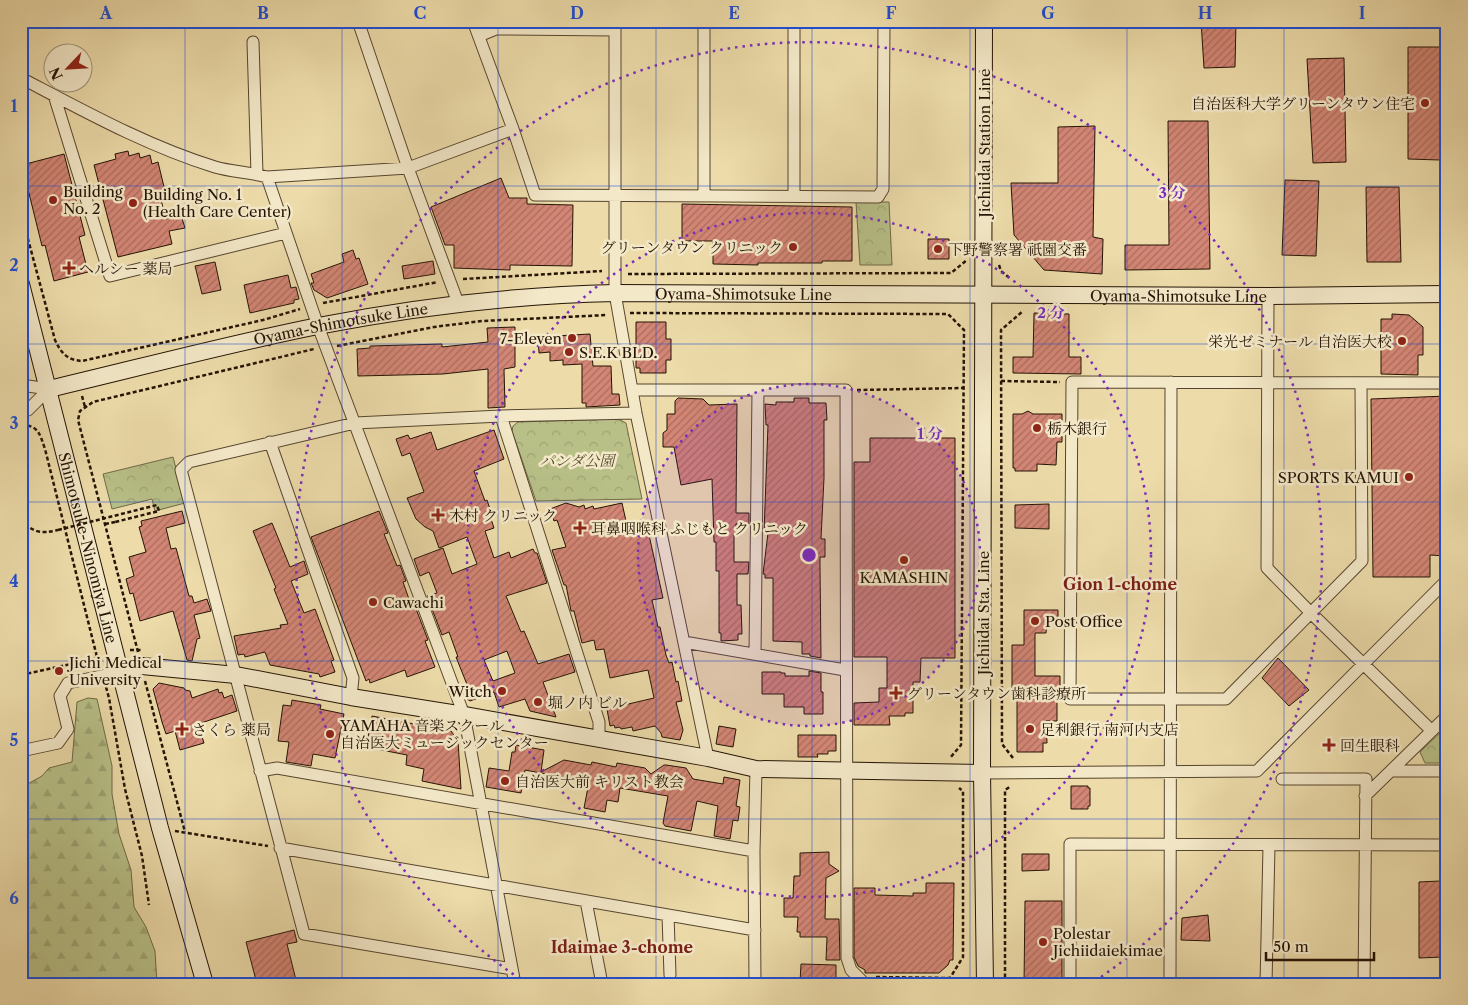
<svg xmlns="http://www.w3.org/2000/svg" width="1468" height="1005" viewBox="0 0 1468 1005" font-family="'Libre Caslon Text','Noto Serif JP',serif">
<defs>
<pattern id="forest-firs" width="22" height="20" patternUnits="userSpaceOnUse" patternTransform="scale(1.25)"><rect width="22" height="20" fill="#b8c088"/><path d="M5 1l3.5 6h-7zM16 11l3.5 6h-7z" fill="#9ea474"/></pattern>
<pattern id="park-crowns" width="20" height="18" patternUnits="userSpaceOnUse" patternTransform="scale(1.25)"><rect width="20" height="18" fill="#b8c088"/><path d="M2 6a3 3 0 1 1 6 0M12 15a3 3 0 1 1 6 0" fill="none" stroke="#9ea474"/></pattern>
<pattern id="building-hatch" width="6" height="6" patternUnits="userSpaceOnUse" patternTransform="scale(1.25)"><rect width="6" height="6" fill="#d38675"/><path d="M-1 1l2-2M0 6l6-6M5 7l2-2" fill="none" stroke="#ab6c5e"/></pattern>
</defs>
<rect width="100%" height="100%" fill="#eddcaa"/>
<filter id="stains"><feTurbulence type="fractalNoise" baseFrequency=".004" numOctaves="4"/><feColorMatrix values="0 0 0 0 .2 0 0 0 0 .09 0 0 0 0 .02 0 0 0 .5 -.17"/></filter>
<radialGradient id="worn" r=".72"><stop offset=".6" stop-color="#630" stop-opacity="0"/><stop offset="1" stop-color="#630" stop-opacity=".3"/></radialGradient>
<!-- forest -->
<path fill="url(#forest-firs)" stroke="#6e6a46" d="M88 698 97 699 112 766V794L119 834 131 870 134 907 146 927 155 951 157 984H21V782L24 786 42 776 49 768 72 762 77 702Z"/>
<!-- park -->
<path fill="url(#park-crowns)" stroke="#6e6a46" d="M856 202H889L892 265H860Z
M618 419 626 423 642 499 536 501 512 431 513 426 518 422Z
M173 457 185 503 155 511 152 499 112 509 103 474Z
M1447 726V763H1425L1420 752Z"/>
<!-- building -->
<path fill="url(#building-hatch)" stroke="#241304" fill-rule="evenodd" d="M1201 21H1236L1235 67 1204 68Z
M1408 47H1444L1440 160 1408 159Z
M1344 58 1346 162 1313 163 1307 59Z
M1168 121H1208L1210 269 1125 270V245H1169Z
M1095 126 1093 237 1103 239 1102 274 1044 270 1014 235 1011 183H1058V127Z
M128 151 129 156 139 153 140 158 150 155 152 164 158 162 165 191 159 192 166 219 181 215 185 228 169 231 172 244 118 257 94 165 116 159 115 154Z
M64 154 85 235 79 237 88 272 54 281 45 245 42 246 22 165Z
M501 178 509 198H527V204L573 205 572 266 510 265V270L454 268V245H445L431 207Z
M1285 180 1319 181 1316 256 1282 255Z
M1366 187H1399L1401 262H1367Z
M682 204 852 207V261H822V263H758V265L713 264V241H682Z
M928 239H949V259H928Z
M353 250 356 259 359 258 368 284 327 298 314 290 311 283H314L311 274 344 262 342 254Z
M433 261 435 274 404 279 402 266Z
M215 262 221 290 202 294 195 266Z
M288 275 291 288 296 287 299 299 294 300V303L250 313 244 285Z
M1034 313 1069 314V357H1081V374L1013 373V357H1033Z
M1392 314 1409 315 1423 327V355H1418V375L1381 374V319H1392Z
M636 322H666V339H671V360H666V373H640V368H636Z
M515 327V367L504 369 505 407 488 408V369L443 374 358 376 357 349 370 348V346L442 344V347L488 342 487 328Z
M590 334 593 366H611L612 394H619L620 405 586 407V403H582V364L563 365V360L550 361V352L539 353 538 337Z
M1447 396V556L1430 555V577H1373L1371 399Z
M678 398 703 399 709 405 737 404 736 513H749V524H736V535H734V562H749L748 574H737V605H741L742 634H738V640L721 641V633H719V571H716V542H714L712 479 681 485 674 447H663V433L667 430V414H675V401Z
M794 398H809V403H826L827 420H824V478L821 539H825V557H820V566L821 658 810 656V654H802V642L773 641V578H765V574H763L768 533H764L768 425H766L765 404 776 405V402H794Z
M1028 411 1033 414H1062V442H1057L1056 465 1037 464V471H1015V468H1013V414H1022Z
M494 430 504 459 474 471 485 501 487 500 492 515 490 516 494 528 485 531 494 558 509 552 511 558 533 549 535 553H537L547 583 506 596 521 632 524 631 538 664 569 654 575 672 543 682 556 717 530 711 525 699 499 707 494 692 470 701 466 698 462 689 468 687 456 657H458L449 632 442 635 427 596 437 593 429 572 420 576 414 559 443 548 452 574 477 564 467 537 439 548 433 531 425 527 416 519 407 498 424 492 410 453 402 456 396 439 408 435 410 439 431 432 437 450ZM507 651 515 673 493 681 484 660Z
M870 438H955V658H921L920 682H913V713H905V716H889L890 725H854V703L879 702V688H887V657H854V462H870Z
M566 503 579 507 584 505 585 509 593 506 594 509 622 503 628 530 647 526 663 598 652 600 658 627H660L666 655 669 663 672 662 676 682 678 681 682 701 676 702 683 730 680 740 662 737 661 733 655 726 633 731 632 727 621 729 620 727 615 728 614 725 610 726 607 709 654 698 648 670 610 678 604 649 596 650 594 640 582 643 574 611H571L566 585H564L552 550 566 547 557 520 554 521 550 509Z
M1049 504V529L1015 528V505Z
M182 511 185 523 166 528 171 549 176 548 189 596H192L194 603 207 599 211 611 194 615 200 638 197 639 192 661 187 660 173 611 140 621 133 593 130 594 126 579 134 576 129 557 146 552 139 527 142 526 141 521Z
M379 511 388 533 384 534 397 566 400 565 406 581 403 582 410 602 413 601 428 640 425 641 435 667 407 677 405 670 370 683 369 679 366 681 311 537Z
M272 523 290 567 304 561 308 574 291 581 304 613 315 609 334 660 331 661 335 672 320 677 319 674 270 665 265 652 245 657 244 654 238 655 234 636 281 628 280 625 288 624 274 589 276 588 253 531Z
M1024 610H1058V621H1047L1046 633H1035V676H1060V692H1057V721H1046L1047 743H1043V752H1017V692H1012V645H1024Z
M1278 658 1309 690 1289 706 1262 678Z
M809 671 821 673V692H823V714H804V707H784V694H762V672H781V673H785V676H809Z
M159 683 184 688 185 690 190 691 192 698 218 689 219 693 222 692 224 698 232 695 237 711 198 724 204 743 180 750 175 731 166 734 162 722 153 689Z
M292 700 321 705 320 709 344 714 335 758 313 754 311 766 286 762 289 742 278 741 283 705 291 706Z
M372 716 451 731 458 741 461 789 422 781 424 769 406 765 407 755 366 747Z
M719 726 736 729 733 747 716 744Z
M798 735H836V751H828V754H817L818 757H798Z
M516 745 544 750 541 772 564 760 591 765 592 762 616 767 617 763 645 768 651 774 664 765H666L686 768 693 779 723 784 724 777 740 780 736 806 740 807 738 821 733 820 730 839 714 836 718 806 697 801 691 831 665 826 663 823 668 796 620 788 618 802 607 800 605 812 584 808 589 782 525 770 521 793 486 787 489 768 509 771 512 752H515Z
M1071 786H1088V788H1090V806H1088V809H1071Z
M829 852V864L839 871 826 878 825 919H839L840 960H826L827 937H800V932H797L798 917H784V898H793L794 876H800V853Z
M1022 854H1049V870L1022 871Z
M1440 881 1443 957 1419 958V882Z
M926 883H954L953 960H950L948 965 939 973H865V970L858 966 854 957V888H875V895L913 896V893H926Z
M1025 901H1062V984H1024Z
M1208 915 1210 941 1181 940 1182 918Z
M294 930 297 942 287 944 297 984H257L246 942Z
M801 964 836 965V983L800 982Z"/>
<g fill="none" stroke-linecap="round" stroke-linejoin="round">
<defs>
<path id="street" d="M358 21 408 168 458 303
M473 21 513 129 535 195 878 197 883 189 884 21
M615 21V293L636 413 708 758
M794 21V196
M479 36 496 29 615 30
M253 42 257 174
M21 78C84 111 147 146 215 167 232 172 250 172 267 177L408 168 513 129
M54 95 110 276 286 233
M267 177 318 326 464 715 515 984
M704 196V21
M1268 296 1267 568 1311 613 1432 731
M1361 383 1362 561 1226 699H1070L1072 382C1197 382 1322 382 1447 383
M21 385 49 389
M632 390H846L847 958 851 970 865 984
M28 410 49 389
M501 416 599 722V740
M270 442 353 678 351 697
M684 642 845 670
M755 653 758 391
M21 751 58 743 68 729 60 696 68 683 121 672
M260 771 277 768 754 851
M1392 771H1447
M982 773 1257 771 1447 580
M1282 779H1366L1364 984
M1365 796 1447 716
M280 848 755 930
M586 901 602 984
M668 915 670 975
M512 969 304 934 181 470 189 462 355 423 501 416 636 413
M755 984 754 851 756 769
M1070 984V844L1447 845
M1170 984 1171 382
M1266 984 1269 846"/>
<g id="secondary">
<path d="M984 21 982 773 985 984"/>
<path id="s1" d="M21 284 160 828 205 984"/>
<path id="s2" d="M49 389C138 368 228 344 318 326 416 307 515 295 615 293L1268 296 1447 294"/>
<path d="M121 672 142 666 236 675 351 697 464 715 708 758 756 769 982 773"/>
</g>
</defs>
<!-- street casing -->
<use href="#street" stroke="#56452e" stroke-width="13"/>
<!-- secondary casing -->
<use href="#secondary" stroke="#241304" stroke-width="18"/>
<!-- path -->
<path stroke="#241304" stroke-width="2.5" stroke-dasharray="4 2.5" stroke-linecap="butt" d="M21 213 55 340C61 353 67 360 82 361L263 320 300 309
M999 265 1001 271 1011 279
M628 274 951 273 967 260
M463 279 602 271
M323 303 438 282
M630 313 948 314 964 330 961 745 950 758
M337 346 434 327 482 321 607 315
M1001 381 1060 382
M857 390 963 388
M82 396 85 407
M21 425C39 425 40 435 45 449L99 665
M21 519C32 533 42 534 58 530
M105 524 115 522
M130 650H142
M138 652 78 420 80 411 93 402 314 349
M21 675 103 657
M145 681 185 832
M106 687 109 698 125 789 142 856 149 905
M1013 758 1002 744 1001 330 1023 311
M175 831 268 846
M876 977 950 978 963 957V791L959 788
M1005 984V790L1011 786"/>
<!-- street -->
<use href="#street" stroke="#f3e8c8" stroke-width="11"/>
<!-- secondary -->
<use href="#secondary" stroke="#f3e8c8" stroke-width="16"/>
<!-- path-bridge -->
<path stroke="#241304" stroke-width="2.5" stroke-dasharray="4 2.5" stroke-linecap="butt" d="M58 530 157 505 159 511 115 522"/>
</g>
<!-- grid -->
<path fill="none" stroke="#1d4ed8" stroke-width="1" stroke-opacity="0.55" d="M185 21V984M342 21V984M498 21V984M656 21V984M812 21V984M970 21V984M1127 21V984M1284 21V984M21 186H1447M21 344H1447M21 502H1447M21 661H1447M21 819H1447"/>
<!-- distance rings -->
<circle cx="809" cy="555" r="171" fill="#7b2cbf" fill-opacity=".12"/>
<g fill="none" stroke="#7b2cbf" stroke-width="2.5" stroke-dasharray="2.5 5">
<circle cx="809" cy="555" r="171"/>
<circle cx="809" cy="555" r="342"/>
<path d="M526 983A513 513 0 1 1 1092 983"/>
</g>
<!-- markers -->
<g fill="#8f2418" stroke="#f3e8c8" stroke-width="2">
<circle cx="1425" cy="103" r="5"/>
<circle cx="53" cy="200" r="5"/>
<circle cx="133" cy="203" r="5"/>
<circle cx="793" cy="247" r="5"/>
<circle cx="938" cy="249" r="5"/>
<path d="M66.5 260.5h5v5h5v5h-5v5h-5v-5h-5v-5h5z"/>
<circle cx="572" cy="338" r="5"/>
<circle cx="1402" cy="341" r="5"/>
<circle cx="569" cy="352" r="5"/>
<circle cx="1037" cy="428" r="5"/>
<circle cx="1409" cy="477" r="5"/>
<path d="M435.5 507.5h5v5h5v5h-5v5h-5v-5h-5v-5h5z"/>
<path d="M577.5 520.5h5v5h5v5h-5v5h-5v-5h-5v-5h5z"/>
<circle cx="904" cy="560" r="5"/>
<circle cx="373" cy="602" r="5"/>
<circle cx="1035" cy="621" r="5"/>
<circle cx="59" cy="671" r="5"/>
<circle cx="502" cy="691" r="5"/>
<path d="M893.5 685.5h5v5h5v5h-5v5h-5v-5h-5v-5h5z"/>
<circle cx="538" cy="702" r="5"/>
<path d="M179.5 721.5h5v5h5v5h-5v5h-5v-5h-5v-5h5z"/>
<circle cx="1030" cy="729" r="5"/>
<circle cx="330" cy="734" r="5"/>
<path d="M1326.5 737.5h5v5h5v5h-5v5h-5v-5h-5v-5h5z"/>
<circle cx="505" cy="781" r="5"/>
<circle cx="1043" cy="942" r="5"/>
</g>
<g text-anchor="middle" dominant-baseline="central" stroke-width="5" stroke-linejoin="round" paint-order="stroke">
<!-- poi labels -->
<g font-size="15" fill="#241304" stroke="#f3e8c8" text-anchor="start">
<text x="1415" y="103" text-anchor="end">自治医科大学グリーンタウン住宅</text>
<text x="63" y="191">Building<tspan x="63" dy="17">No. 2</tspan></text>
<text x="143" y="194">Building No. 1<tspan x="143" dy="17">(Health Care Center)</tspan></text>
<text x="783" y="247" text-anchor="end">グリーンタウン クリニック</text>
<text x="948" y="249">下野警察署 祇園交番</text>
<text x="79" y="268">ヘルシー 薬局</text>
<text x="562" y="338" text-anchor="end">7-Eleven</text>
<text x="1392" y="341" text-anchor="end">栄光ゼミナール 自治医大校</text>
<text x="579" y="352">S.E.K BLD.</text>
<text x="1047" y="428">栃木銀行</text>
<text x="1399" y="477" text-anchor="end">SPORTS KAMUI</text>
<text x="449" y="515">木村 クリニック</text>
<text x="591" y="528">耳鼻咽喉科 ふじもと クリニック</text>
<text x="904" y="577" text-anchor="middle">KAMASHIN</text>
<text x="383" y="602">Cawachi</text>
<text x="1045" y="621">Post Office</text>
<text x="69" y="662">Jichi Medical<tspan x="69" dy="17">University</tspan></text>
<text x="492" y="691" text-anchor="end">Witch</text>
<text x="907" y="693">グリーンタウン歯科診療所</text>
<text x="548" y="702">堀ノ内 ビル</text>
<text x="340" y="725">YAMAHA 音楽スクール<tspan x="340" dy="17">自治医大ミュージックセンター</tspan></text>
<text x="192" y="729">さくら 薬局</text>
<text x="1040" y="729">足利銀行 南河内支店</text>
<text x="1340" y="745">回生眼科</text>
<text x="515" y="781">自治医大前 キリスト教会</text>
<text x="1053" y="933">Polestar<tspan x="1053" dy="17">Jichiidaiekimae</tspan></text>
</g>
<!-- street labels -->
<g font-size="15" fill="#241304" stroke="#f3e8c8">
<text transform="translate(984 143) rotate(-90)">Jichiidai Station Line</text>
<text stroke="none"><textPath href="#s2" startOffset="704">Oyama-Shimotsuke Line</textPath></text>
<text stroke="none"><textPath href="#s2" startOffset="1139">Oyama-Shimotsuke Line</textPath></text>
<text stroke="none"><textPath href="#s2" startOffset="299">Oyama-Shimotsuke Line</textPath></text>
<text stroke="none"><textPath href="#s1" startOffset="272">Shimotsuke-Ninomiya Line</textPath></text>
<text transform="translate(983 613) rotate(-90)">Jichiidai Sta. Line</text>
</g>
<!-- park labels -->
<g font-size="15" font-style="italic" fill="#585032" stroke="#f3e8c8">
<text x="577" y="460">パンダ公園</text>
</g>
<!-- neighbourhood labels -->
<g font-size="16" font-weight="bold" fill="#7a1f14" stroke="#f3e8c8">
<text x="1120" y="584">Gion 1-chome</text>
<text x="622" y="947">Idaimae 3-chome</text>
</g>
</g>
<circle cx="809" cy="555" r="8" fill="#7b2cbf" stroke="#f3e8c8" stroke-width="2.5"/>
<g font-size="15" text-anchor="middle" font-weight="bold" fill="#7b2cbf" stroke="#f3e8c8" stroke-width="5" stroke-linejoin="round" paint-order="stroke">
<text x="1172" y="198">3 分</text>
<text x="1051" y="318">2 分</text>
<text x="930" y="439">1 分</text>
</g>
<!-- margin -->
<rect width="1468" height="1005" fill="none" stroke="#eddcaa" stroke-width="55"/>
<!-- north arrow -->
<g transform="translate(68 68) rotate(245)"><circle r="24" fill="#f3e8c8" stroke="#a0937a"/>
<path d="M0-4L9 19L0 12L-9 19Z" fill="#8f2418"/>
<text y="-8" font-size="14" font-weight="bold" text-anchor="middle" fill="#241304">N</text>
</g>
<!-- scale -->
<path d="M1266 952v8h108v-8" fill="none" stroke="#241304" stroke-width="2.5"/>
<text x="1273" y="952" font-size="15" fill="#241304" stroke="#f3e8c8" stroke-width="4" paint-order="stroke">50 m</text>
<rect x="28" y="28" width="1412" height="950" fill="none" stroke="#1d4ed8" stroke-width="2"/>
<g font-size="16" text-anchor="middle" font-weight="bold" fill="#1d4ed8">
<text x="106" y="19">A</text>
<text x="263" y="19">B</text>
<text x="420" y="19">C</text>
<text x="577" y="19">D</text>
<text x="734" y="19">E</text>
<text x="891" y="19">F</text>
<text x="1048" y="19">G</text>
<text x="1205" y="19">H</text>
<text x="1362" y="19">I</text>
<text x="14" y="112">1</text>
<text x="14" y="271">2</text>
<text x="14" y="429">3</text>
<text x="14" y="587">4</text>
<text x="14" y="746">5</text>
<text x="14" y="904">6</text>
</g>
<rect width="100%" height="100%" filter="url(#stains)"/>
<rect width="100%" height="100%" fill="url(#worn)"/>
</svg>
